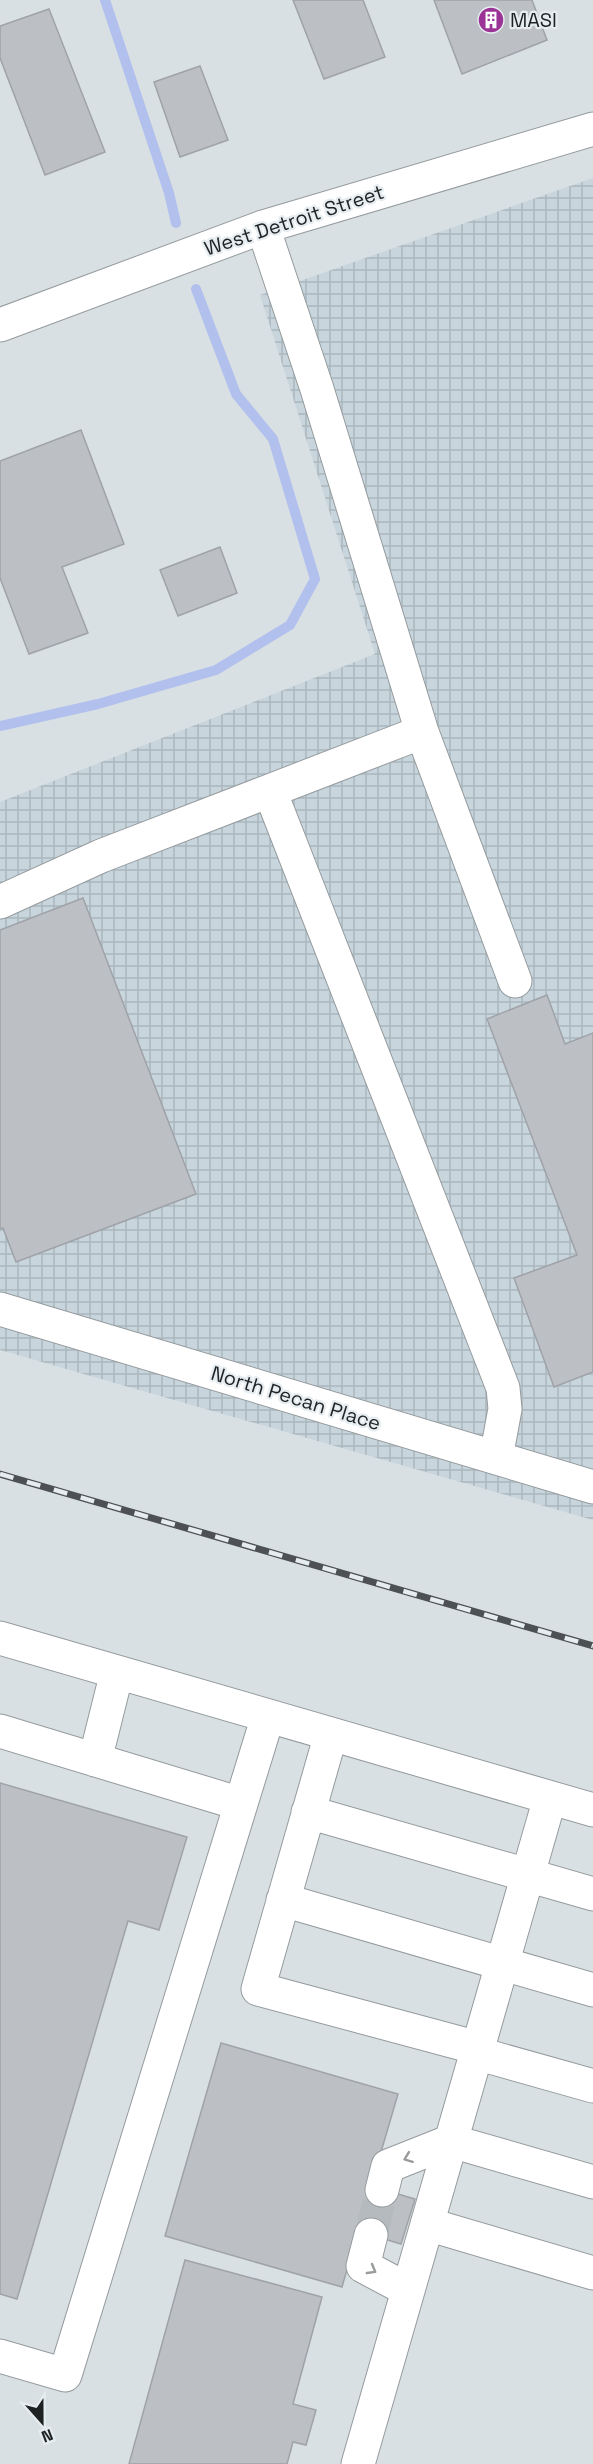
<svg xmlns="http://www.w3.org/2000/svg" width="593" height="2464" viewBox="0 0 593 2464" font-family="'Space Grotesk',sans-serif">
<defs>
<pattern id="industrial-grid" width="8" height="8" patternUnits="userSpaceOnUse" patternTransform="scale(1.5)"><rect width="8" height="8" fill="#c8d5dd"/><path d="M0 4h8M4 0v8" fill="none" stroke="#abb7bd"/></pattern>
</defs>
<rect width="100%" height="100%" fill="#d9e0e3"/>
<!-- industrial -->
<path fill="url(#industrial-grid)" d="M593 178V1520L0 1350V802L375 654 260 295Z"/>
<g fill="none" stroke-linecap="round" stroke-linejoin="round">
<!-- stream -->
<path stroke="#b2c0ee" stroke-width="10" d="M105 0 169 193 176 223
M0 726 98 704 216 670 290 625 315 579 273 439 236 394 196 289"/>
</g>
<!-- building -->
<path fill="#bcc0c5" stroke="#9fa3a8" stroke-width="1.5" d="M293 0H363L385 57 324 79Z
M434 0H532L547 40 462 74Z
M49 9 105 152 45 175 0 58V26Z
M200 66 228 140 180 157 154 82Z
M81 430 124 544 62 567 88 633 29 654 0 578V461Z
M220 547 237 593 178 616 160 570Z
M83 898 196 1194 16 1262 3 1228 0 1229V930Z
M547 995 565 1044 593 1033V1372L554 1387 514 1278 577 1255 487 1019Z
M0 1783 187 1837 159 1930 128 1921 17 2299 0 2294Z
M221 2043 398 2094 371 2186 415 2199 401 2244 358 2231 342 2287 165 2236Z
M185 2260 322 2297 293 2404 316 2410 306 2445 293 2442 287 2464H129Z"/>
<g fill="none" stroke-linecap="round" stroke-linejoin="round">
<!-- minor-tunnel -->
<path stroke="#b4babd" stroke-width="33" stroke-dasharray="33 16" stroke-linecap="butt" d="M371 2235 382 2190"/>
<defs>
<path id="minor" d="M263 227 317 389 422 732 515 981
M0 325 263 227 593 129
M270 791 503 1388 505 1409 496 1458
M0 902 101 856 422 732
M0 1309 593 1487
M0 1638 593 1810
M0 1731 241 1804
M331 1734 258 1989 478 2048
M95 1760 117 1672
M308 1812 593 1894
M283 1900 593 1990
M476 2053 593 2086
M382 2190 388 2166 451 2141 593 2182
M427 2224 593 2273
M371 2235 363 2266 408 2290
M0 2356 65 2375 268 1716
M358 2464 550 1798"/>
</defs>
<!-- minor casing -->
<use href="#minor" stroke="#959b9e" stroke-width="35"/>
<!-- minor -->
<use href="#minor" stroke="#fff" stroke-width="33"/>
<defs>
<path id="rail" d="M0 1474 593 1646"/>
</defs>
<!-- rail casing -->
<use href="#rail" stroke="#4d5153" stroke-width="7"/>
<!-- rail -->
<use href="#rail" stroke="#e6edf1" stroke-width="4.5" stroke-dasharray="14" stroke-linecap="butt"/>
</g>
<!-- one-way arrows -->
<defs><path id="oneway-chevron" d="M-2-3.5L2.5 0L-2 3.5" fill="none" stroke-width="1.6" stroke-linecap="round" stroke-linejoin="round" transform="scale(1.5)"/></defs>
<g stroke="#9a9c9c">
<use href="#oneway-chevron" transform="translate(408 2158) rotate(159)"/>
<use href="#oneway-chevron" transform="translate(372 2270) rotate(30)"/>
</g>
<!-- icons -->
<defs>
<symbol id="building-disc" viewBox="-11 -11 22 22"><circle r="9.5" fill="#9b3396" stroke="#e6edf1"/><path d="M-4-6H4V6H1V3H-1V6H-4ZM-2.5-4.3h1.7v1.8h-1.7ZM.8-4.3h1.7v1.8H.8ZM-2.5-1h1.7V.8h-1.7ZM.8-1h1.7V.8H.8Z" fill="#fff"/></symbol>
</defs>
<g fill-rule="evenodd">
<use href="#building-disc" x="476" y="5" width="30" height="30"/>
</g>
<g text-anchor="middle" dominant-baseline="central" stroke-width="4.5" stroke-linejoin="round" paint-order="stroke">
<!-- poi labels -->
<g font-size="20" fill="#1f2223" stroke="#e6edf1" text-anchor="start">
<text x="510" y="20">MASI</text>
</g>
<!-- street labels -->
<g font-size="20" fill="#1f2223" stroke="#e6edf1">
<text transform="translate(294 220) rotate(-18)">West Detroit Street</text>
<text transform="translate(296 1398) rotate(17)">North Pecan Place</text>
</g>
</g>
<!-- north arrow -->
<g transform="translate(42 2422) rotate(159)" stroke="#e6edf1" stroke-width="4.5" paint-order="stroke">
<path d="M0-4.5L10 22L0 15L-10 22Z" fill="#1f2223"/>
<text y="-9" font-size="16" font-weight="bold" text-anchor="middle" fill="#1f2223">N</text>
</g>
</svg>
